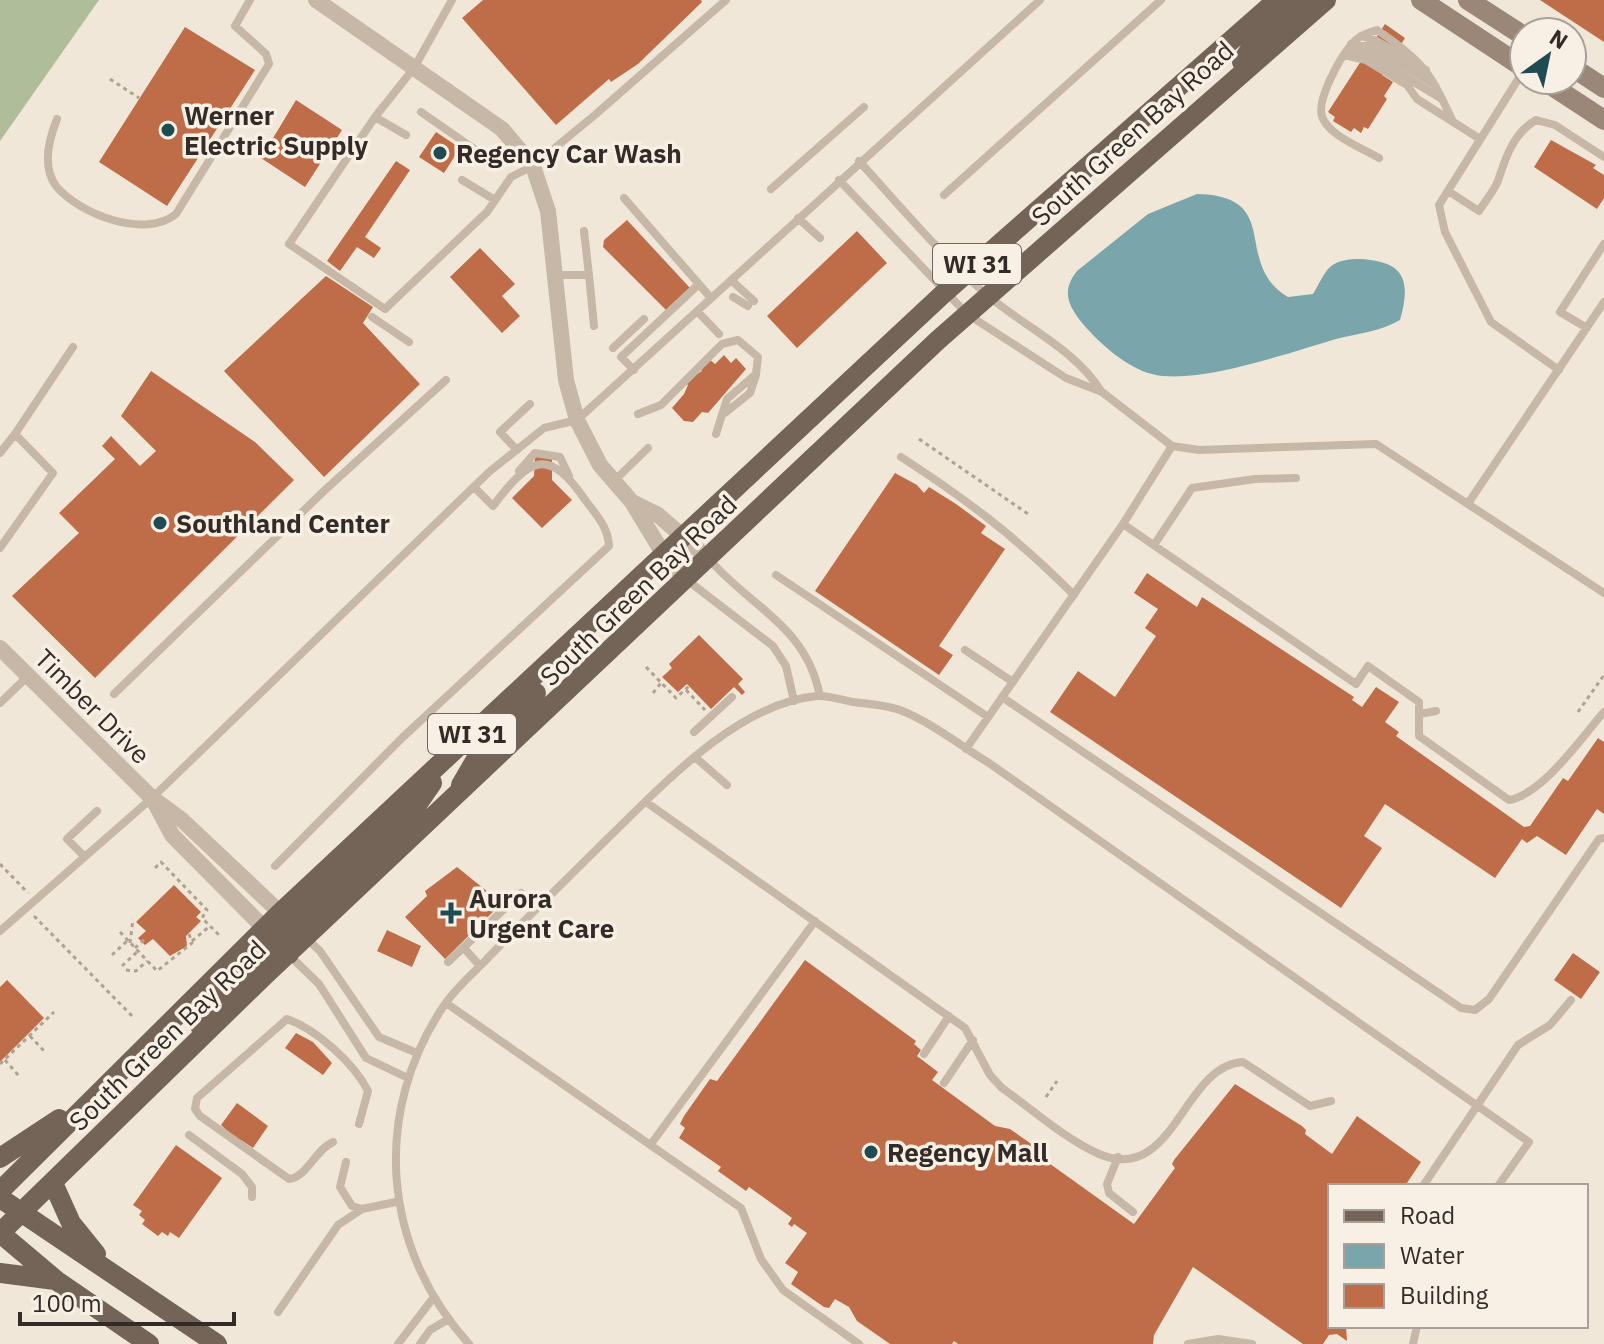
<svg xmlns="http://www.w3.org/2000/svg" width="1604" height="1344" viewBox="0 0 1604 1344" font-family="'IBM Plex Sans',sans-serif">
<rect width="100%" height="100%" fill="#f0e7d9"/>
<!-- green -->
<path fill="#afbd9a" d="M0 0H99L0 141Z"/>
<!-- water -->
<path fill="#7aa6ab" d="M1197 194C1285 196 1231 263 1288 297L1313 294C1318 286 1323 274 1330 267 1338 260 1349 259 1359 259 1403 261 1412 278 1400 320 1379 332 1359 333 1336 339 1291 352 1196 386 1152 374 1127 368 1099 343 1083 324 1068 306 1061 291 1077 271L1148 214Z"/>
<!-- building -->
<path fill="#bf6d48" d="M483 0H701L702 2 638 64 611 82 609 79 556 125 462 18Z
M1540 0H1604V42Z
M1385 24 1405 38 1382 75 1393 82 1384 96 1387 99 1368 129 1364 127 1361 133 1354 128 1351 132 1333 121 1335 117 1328 112Z
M185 27 255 70 167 206 99 162Z
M296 100 342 130 305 187 261 158Z
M436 132 460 148 444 173 419 157Z
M1551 140 1596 165 1593 168 1604 175V198L1597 209 1534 167Z
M396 161 410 170 365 237 381 248 374 258 357 247 340 271 327 261Z
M627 220 690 288 666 310 603 247 604 240Z
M857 231 887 263 797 348 767 316Z
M480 248 515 284 502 296 520 316 502 333 450 277Z
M326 276 373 307 363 323 420 384 324 477 224 371Z
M724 355 731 363 736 358 746 369 708 413 702 412 693 422 684 421 672 408 684 394 688 385 685 382 702 371 700 368 709 359 715 364Z
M151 371 255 442 294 480 95 678 12 596 79 533 59 513 115 459 102 446 111 436 140 466 156 451 121 416Z
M535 457H552V480L572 500 542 528 512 498 534 476Z
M895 473 917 485 924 493 929 487 956 504 986 526 981 533 1005 549 939 646 953 655 939 675 815 591Z
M1147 573 1197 607 1202 597 1354 697 1352 700 1362 707 1376 687 1399 702 1385 722 1399 732 1396 736 1524 827 1530 826 1563 778 1568 781 1598 738 1604 742V814L1597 809 1566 855 1537 836 1527 843 1522 839 1495 878 1385 804 1364 836 1382 848 1341 908 1050 712 1078 671 1115 697 1156 636 1145 628 1158 609 1134 593Z
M699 635 743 679 738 684 745 692 742 695 734 687 711 709 687 684 678 692 662 677 672 668 669 664Z
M457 867 488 892 486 896 497 908 445 959 405 917 427 896 425 891Z
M174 885 201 912 196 917 201 921 186 936 187 946 170 956 153 939 145 945 138 938 146 931 136 922Z
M387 930 421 946 412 967 377 951Z
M1573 953 1600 972 1581 999 1554 980Z
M805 960 916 1041 914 1044 921 1050 917 1056 938 1072 932 1080 995 1126 1010 1129 1040 1150 1046 1161 1134 1224 1175 1168 1172 1164 1174 1160 1235 1084 1302 1126 1306 1130 1305 1134 1332 1154 1357 1116 1421 1162 1405 1186H1330V1326H1346L1347 1341 1337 1334 1329 1335 1323 1344H1303L1193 1267 1154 1335 1153 1344H958L954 1341 952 1344H890L857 1321 849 1307 835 1299 829 1308 824 1307 791 1284 798 1272 785 1263 807 1233 794 1224 792 1227 788 1224 792 1218 749 1187 746 1191 718 1171 721 1167 679 1138 685 1128 680 1124 684 1116 710 1079 717 1081Z
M7 980 44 1018 0 1062V987Z
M296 1033 313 1042 332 1063 323 1075 285 1048Z
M237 1103 268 1126 253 1148 241 1140 239 1142 221 1125Z
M176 1145 222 1178 179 1238 170 1232 168 1236 162 1232 158 1236 142 1224 145 1220 139 1215 142 1211 133 1205Z"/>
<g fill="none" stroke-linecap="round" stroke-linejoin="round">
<!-- path -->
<path stroke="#b2a191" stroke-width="3" stroke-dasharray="4 4" stroke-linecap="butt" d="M110 79 139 98
M919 439 1031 516
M646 667 676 698 689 686
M686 690 705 710
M653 693 661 683
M1578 712 1604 675
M0 864 28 893
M155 868 161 862 207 910 202 918 221 937
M34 916 134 1018
M120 932 157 971 192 943 189 934
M192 941 210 926
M130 943 133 919
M135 948 145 939
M112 955 128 940
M122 966 138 951
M126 970 136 971 147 961
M30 1036 45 1052
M5 1060 19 1076
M0 1064 54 1012
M1046 1097 1057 1081"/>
<!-- lane -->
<path stroke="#c7b7a6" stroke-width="8" d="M452 0 414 68 375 117 289 244 385 309 487 212 511 177 533 166 596 114 726 0
M1361 36 1375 40 1426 70
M1351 44 1370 46 1435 85
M1348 50 1366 53 1442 99
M1344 55 1366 60 1407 85 1417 99 1480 139
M1524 70 1439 205 1445 232 1491 322 1559 370
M421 112 480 153
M375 117 406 135
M57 119C49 139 42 167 56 186 80 215 146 239 176 214L269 64 266 54 235 26 250 0
M1379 158C1362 148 1332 137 1323 119 1314 103 1340 58 1351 45 1358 36 1367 33 1377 30 1423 61 1430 72 1453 122
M859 161C900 206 940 254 986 294 1024 327 1074 348 1101 391
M462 180 495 200
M839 180 967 314 1066 378 1102 392 1172 446 1199 450 1376 444 1604 593
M771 189 864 107
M1448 191 1479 211C1485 201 1496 189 1499 178 1506 156 1514 133 1536 120L1555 125 1604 157
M944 195 1161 0
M624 198 711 298
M798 218 820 238
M555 275H589L584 231
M589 275 594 326
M731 280 754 301
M733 297 748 306
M697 311 719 334
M372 317 409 342
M1587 328 1560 312 1604 244
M613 348 644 319
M634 370 621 357 699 284
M725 413 750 393 756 375
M638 414 661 405 722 344 738 340 758 357 756 374 727 399 716 434
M517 450 500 432 530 404
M0 453 15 434
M901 457C969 501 1016 537 1074 595
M519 471 535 453 560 457 569 476
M614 481 648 448
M1469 502 1604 302
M1123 524 1356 684 1368 666 1419 702V736L1509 800C1543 794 1581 738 1604 712
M1154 545 1192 488 1255 479 1296 478
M0 548 53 473 15 434 73 347
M709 559C751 608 806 625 820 696
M776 575 988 717
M687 580 773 646 786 666 794 701
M965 650 1013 682
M114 694 325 490 446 380
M1002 697 1461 1008 1475 1010 1489 999 1599 839 1604 838
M0 703 28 676
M1419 714 1436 711
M694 732 732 697
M966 749 1123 524 1172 446
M696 758 727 785
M646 802 965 1028 990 1075 1002 1088C1033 1110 1065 1139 1099 1154 1174 1186 1183 1065 1243 1062L1310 1106 1331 1101
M84 856 67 839 97 811
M275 866 402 738 609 546C608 527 597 516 586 501 548 446 530 457 493 506L474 487
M0 931 152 798 489 472 544 428 577 420 1040 0
M307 939 320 951 379 1037 417 1053
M464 948 480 966
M289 955 319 984 366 1058 408 1078
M448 962 521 893
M446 1003 741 1208 761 1259 783 1290 859 1344
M924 1054 949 1016
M944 1083 973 1040
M189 1135 242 1174 252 1187V1197
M333 1142C315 1150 307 1177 289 1179L200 1116 195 1109 197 1098 287 1019C316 1029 354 1063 368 1091L359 1124
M651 1144 815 921
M1118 1157 1107 1184 1109 1193 1133 1212
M346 1162 340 1187 352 1206 362 1209 396 1202
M1423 1186 1518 1045 1550 1025 1571 1000
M278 1312 338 1225 362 1209
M398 1344 434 1297
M420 1344 430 1330 447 1320
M469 1344C382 1248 371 1112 445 1004 456 988 472 974 486 960 525 919 566 880 606 840 661 787 737 703 817 696 828 695 842 700 853 702 868 704 886 705 900 710 931 722 961 746 989 763L1529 1142 1498 1186
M1188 1344 1218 1339
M1217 1344 1218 1339 1252 1344
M1413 1344 1417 1326"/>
<!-- street -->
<path stroke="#c7b7a6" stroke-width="16" d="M316 0 502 129 533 166 548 211 566 380 577 420 600 465 632 502 664 555 687 580
M634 503 658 515 709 559
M0 648 152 798 182 820 288 920
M155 803 172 835 271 935"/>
<!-- secondary -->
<path stroke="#9a8778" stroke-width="20" d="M1421 0 1524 68
M1468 0 1524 36
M1572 67 1604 88
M1543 80 1604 120"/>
<!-- primary -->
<path stroke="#746458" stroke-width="20" d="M1242 62 1259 35 1302 0
M461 785 489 737 536 693
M289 954 294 926 405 822 432 783
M200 1026 228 988 277 942 280 913
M0 1158 59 1119
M53 1183 71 1223 96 1254
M0 1191 280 913 944 293 1277 0
M0 1198 217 1344
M0 1233 264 976 938 340 1326 0
M0 1233 57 1281 149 1344
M0 1273 55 1280"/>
</g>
<!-- markers -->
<g fill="#1f4b52" stroke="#f8f0e5" stroke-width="3">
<circle cx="168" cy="130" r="8"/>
<circle cx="440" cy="153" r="8"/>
<circle cx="160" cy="523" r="8"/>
<path d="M447 901h8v8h8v8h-8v8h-8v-8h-8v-8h8z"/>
<circle cx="871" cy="1152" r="8"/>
</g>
<g text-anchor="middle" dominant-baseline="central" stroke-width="7" stroke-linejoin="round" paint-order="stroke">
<!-- shield labels -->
<g fill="#f8f0e5" stroke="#6e6660" stroke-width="2">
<rect x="933" y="244" width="88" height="40" rx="6"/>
<rect x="428" y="714" width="88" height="40" rx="6"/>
</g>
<g font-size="24" font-weight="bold" fill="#332b27">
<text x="977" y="264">WI 31</text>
<text x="472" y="734">WI 31</text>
</g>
<!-- poi labels -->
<g font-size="26" font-weight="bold" fill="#332b27" stroke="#f8f0e5" text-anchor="start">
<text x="184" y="115">Werner<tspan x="184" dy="30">Electric Supply</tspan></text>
<text x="456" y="153">Regency Car Wash</text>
<text x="176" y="523">Southland Center</text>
<text x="469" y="898">Aurora<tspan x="469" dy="30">Urgent Care</tspan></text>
<text x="887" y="1152">Regency Mall</text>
</g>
<!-- street labels -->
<g font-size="26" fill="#332b27" stroke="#f8f0e5">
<text transform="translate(1132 133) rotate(-42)">South Green Bay Road</text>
<text transform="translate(638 590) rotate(-44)">South Green Bay Road</text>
<text transform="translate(93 706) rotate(45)">Timber Drive</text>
<text transform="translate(167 1035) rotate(-44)">South Green Bay Road</text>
</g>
</g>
<!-- legend -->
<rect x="1328" y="1184" width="260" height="144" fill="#f8f0e5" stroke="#a9a199" stroke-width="2"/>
<rect x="1344" y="1210" width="40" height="12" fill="#746458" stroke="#a9a199" stroke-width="2"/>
<text x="1400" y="1224" font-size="24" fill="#332b27">Road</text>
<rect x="1344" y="1244" width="40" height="24" fill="#7aa6ab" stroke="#a9a199" stroke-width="2"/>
<text x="1400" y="1264" font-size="24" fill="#332b27">Water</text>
<rect x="1344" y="1284" width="40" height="24" fill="#bf6d48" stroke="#a9a199" stroke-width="2"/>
<text x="1400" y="1304" font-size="24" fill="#332b27">Building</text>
<!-- north arrow -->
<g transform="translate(1548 56) rotate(33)"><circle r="38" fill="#f8f0e5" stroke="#a9a199" stroke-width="2"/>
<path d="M0-6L14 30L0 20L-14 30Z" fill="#1f4b52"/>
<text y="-12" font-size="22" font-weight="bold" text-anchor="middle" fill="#332b27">N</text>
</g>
<!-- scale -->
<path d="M20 1312v12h214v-12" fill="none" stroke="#332b27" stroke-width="4"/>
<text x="32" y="1312" font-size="24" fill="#332b27" stroke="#f8f0e5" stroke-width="6" paint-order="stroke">100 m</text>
</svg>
